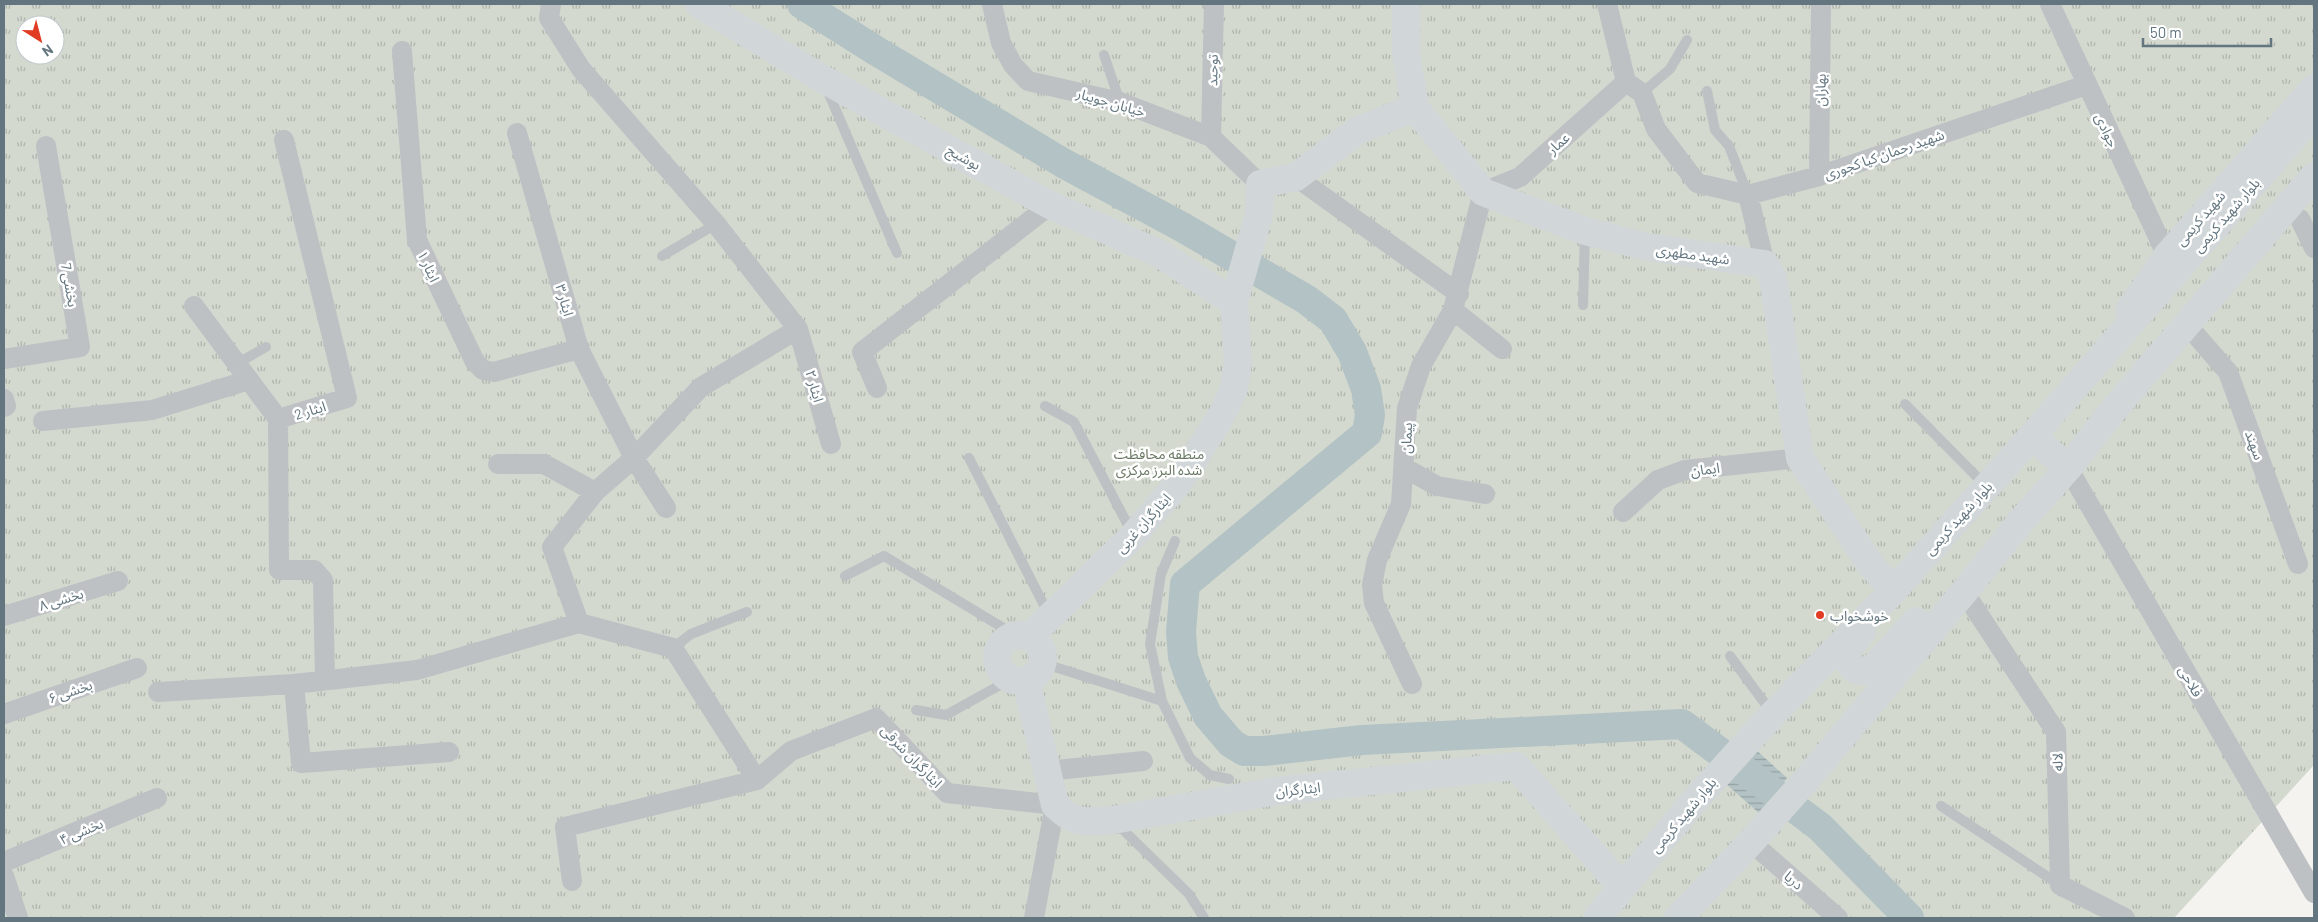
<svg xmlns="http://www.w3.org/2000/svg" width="2318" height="922" viewBox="0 0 2318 922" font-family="Barlow,'Noto Sans Arabic',sans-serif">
<defs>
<pattern id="grass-tufts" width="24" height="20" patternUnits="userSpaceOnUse" patternTransform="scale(1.25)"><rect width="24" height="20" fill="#d3d9cf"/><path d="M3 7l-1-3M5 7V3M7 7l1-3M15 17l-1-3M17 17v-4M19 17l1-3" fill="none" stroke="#afb5ad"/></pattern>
<pattern id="water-rules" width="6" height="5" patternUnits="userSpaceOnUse" patternTransform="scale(1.25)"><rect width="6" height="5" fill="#b3c2c4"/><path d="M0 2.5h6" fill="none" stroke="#95a2a4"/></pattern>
</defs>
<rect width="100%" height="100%" fill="#f4f3ef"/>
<!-- grass -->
<path fill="url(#grass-tufts)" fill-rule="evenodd" d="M4 4H2314V765L2174 918H4ZM25 25H55V55H25Z"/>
<!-- water -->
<path fill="url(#water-rules)" d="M1755 749 1787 778 1759 813 1726 784Z"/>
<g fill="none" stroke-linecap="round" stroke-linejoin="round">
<!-- river -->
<path stroke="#b3c2c4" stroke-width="30" d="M802 4 878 52 1063 163 1182 227 1307 300 1333 320 1352 352 1366 389 1370 415 1367 433 1185 584 1181 632 1183 657 1191 681 1208 716 1231 743 1244 751H1264L1362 740 1682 724 1820 827 1909 918"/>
<!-- lane -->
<path stroke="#bdc1c4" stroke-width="10" d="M1104 55 1120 102
M826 87 897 253
M1707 91 1715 130 1729 146 1748 195
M1642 93 1670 69 1687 40
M662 256 716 224
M1583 305 1585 232
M236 364 266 347
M1905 404 1986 486
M1045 406 1074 422 1132 533
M969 458 1049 615
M1175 541 1161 574 1150 644 1162 701 1190 758 1210 775 1229 779
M845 576 884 556 1015 635
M673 648 691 634 747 612
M1730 656 1772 713
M1042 663 1162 701
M916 710 946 715 1011 679
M1941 806 2060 885
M1116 823 1189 894 1204 918"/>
<!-- street -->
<path stroke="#bdc1c4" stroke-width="20" d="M551 4 549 18 581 69 716 224 798 329 831 444
M992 4 1001 43 1013 65 1028 81 1120 102 1211 137 1260 184
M1607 4 1626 82 1642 93 1656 129 1697 183 1748 195
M2050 4 2167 256
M402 51 417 240 475 362 483 370 494 372 579 349
M517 133 579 349 634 458 666 508
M1211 137 1214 4
M284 140 347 398 278 419 279 570H314L323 580 325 680
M1819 176 1821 4
M1296 177 1459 294
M2300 219 2314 248
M1765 264 1748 195 1819 176 2086 85
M194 306 278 419
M1453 310 1502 349
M2196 335 2228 372 2298 564
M4 359 80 347 46 146
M877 388 862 352 1050 205
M4 399 6 406 4 407
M43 421 152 410 249 380
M498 464H544L595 492
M1405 468 1437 486 1485 494
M2068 468 2314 893
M1623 512 1658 480 1685 470 1800 458
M1964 592 2056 732 2060 885 2125 918
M4 616 118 581
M294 684 301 763 449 752
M1412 684 1374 603 1372 585 1377 560 1401 504 1407 408 1421 366 1453 310 1483 192 1520 177 1626 82
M158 692 294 684 417 670 579 623
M4 714 137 668
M1047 771 1143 761
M757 780 673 648 579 623 552 547 595 492 634 458 701 387 798 329
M1751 842 1838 918
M4 862 157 798
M4 876 18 918
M572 881 565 827 757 780 791 751 876 718 947 793 1055 805 1034 918"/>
<!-- secondary -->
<path stroke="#d1d6d9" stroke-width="28" d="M699 4 823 79 1050 205 1160 254 1234 302
M1406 4V53L1415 108 1483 192 1585 231 1648 247 1765 264 1773 278 1800 458 1870 564 1894 590
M2129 311 2167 256 2314 88
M997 658a23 23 0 1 1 46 0a23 23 0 1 1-46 0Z
M1029 637 1133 536 1180 481 1220 418 1233 392 1238 363 1234 302 1259 214 1260 184 1296 177 1358 130 1415 108
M1026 680 1055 805C1076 825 1085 822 1113 820L1276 791 1516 766 1622 887"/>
<!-- primary -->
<path stroke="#d1d6d9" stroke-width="28" d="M2032 436 2068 468
M1862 631 1847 651C1848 670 1860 677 1876 665L1916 621
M1597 918 1694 801 1773 714 1894 590 2032 436 2314 114
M1678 918 1751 842 1807 779 1964 592 2021 521 2068 468 2115 408 2314 176"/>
</g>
<!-- markers -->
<circle fill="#e03c23" stroke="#fff" stroke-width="2" cx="1820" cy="615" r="5"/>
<g text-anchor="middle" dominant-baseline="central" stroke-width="5" stroke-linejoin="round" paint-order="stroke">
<!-- street labels -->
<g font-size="14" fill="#637680" stroke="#fff">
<text transform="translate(1212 70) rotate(-89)">توحید</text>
<text transform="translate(1820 90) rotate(-89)">بهاران</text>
<text transform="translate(1111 102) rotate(16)">خیابان جویبار</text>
<text transform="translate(2107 130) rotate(65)">جوادی</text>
<text transform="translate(1558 143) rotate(-42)">عمار</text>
<text transform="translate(1884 154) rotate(-19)">شهید رحمان کیا کجوری</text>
<text transform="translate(964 157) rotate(29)">یوشیج</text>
<text transform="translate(2226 215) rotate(-49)">بلوار شهید کریمی</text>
<text transform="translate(2200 218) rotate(-49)">شهید کریمی</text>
<text transform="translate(1693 254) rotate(8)">شهید مطهری</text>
<text transform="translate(429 266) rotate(65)">ایثار ۱</text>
<text transform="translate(70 285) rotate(80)">بخشی 7</text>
<text transform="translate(565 300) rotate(74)">ایثار ۳</text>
<text transform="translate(815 386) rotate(74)">ایثار ۲</text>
<text transform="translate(310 410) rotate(-17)">ایثار 2</text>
<text transform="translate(1406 438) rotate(-88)">پیمان</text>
<text transform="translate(2255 445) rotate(70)">سهند</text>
<text transform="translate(1705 469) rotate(-7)">ایمان</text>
<text transform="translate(1958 518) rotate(-48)">بلوار شهید کریمی</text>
<text transform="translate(1143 523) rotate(-48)">ایثارگران غربی</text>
<text transform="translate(61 599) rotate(-17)">بخشی ۸</text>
<text transform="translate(2191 681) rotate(60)">فلاحی</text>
<text transform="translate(70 691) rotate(-19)">بخشی ۶</text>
<text transform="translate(912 756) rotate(46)">ایثارگران شرقی</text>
<text transform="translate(2057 762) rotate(-91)">لاله</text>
<text transform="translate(1298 789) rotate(-6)">ایثارگران</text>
<text transform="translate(1683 815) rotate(-50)">بلوار شهید کریمی</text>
<text transform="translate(81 831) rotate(-23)">بخشی ۴</text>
<text transform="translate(1794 880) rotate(41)">دریا</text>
</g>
<!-- park labels -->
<g font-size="14" fill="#687862" stroke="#fff">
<text x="1159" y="453">منطقه محافظت<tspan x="1159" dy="16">شده البرز مرکزی</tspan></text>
</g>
<!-- poi labels -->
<g font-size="14" fill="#637680" stroke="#fff" text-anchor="start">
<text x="1830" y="615">خوشخواب</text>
</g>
</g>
<!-- border -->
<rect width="2318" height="922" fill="none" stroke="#637680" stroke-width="10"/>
<!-- north arrow -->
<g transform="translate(40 40) rotate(144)"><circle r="24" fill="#ffffff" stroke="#c1c8cc"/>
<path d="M0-4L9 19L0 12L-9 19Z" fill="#e03c23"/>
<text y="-8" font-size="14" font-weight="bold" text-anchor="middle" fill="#637680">N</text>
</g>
<!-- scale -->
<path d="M2143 38v8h128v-8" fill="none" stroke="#637680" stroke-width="2.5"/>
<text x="2150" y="38" font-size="15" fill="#637680" stroke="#ffffff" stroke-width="4" paint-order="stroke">50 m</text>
</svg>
